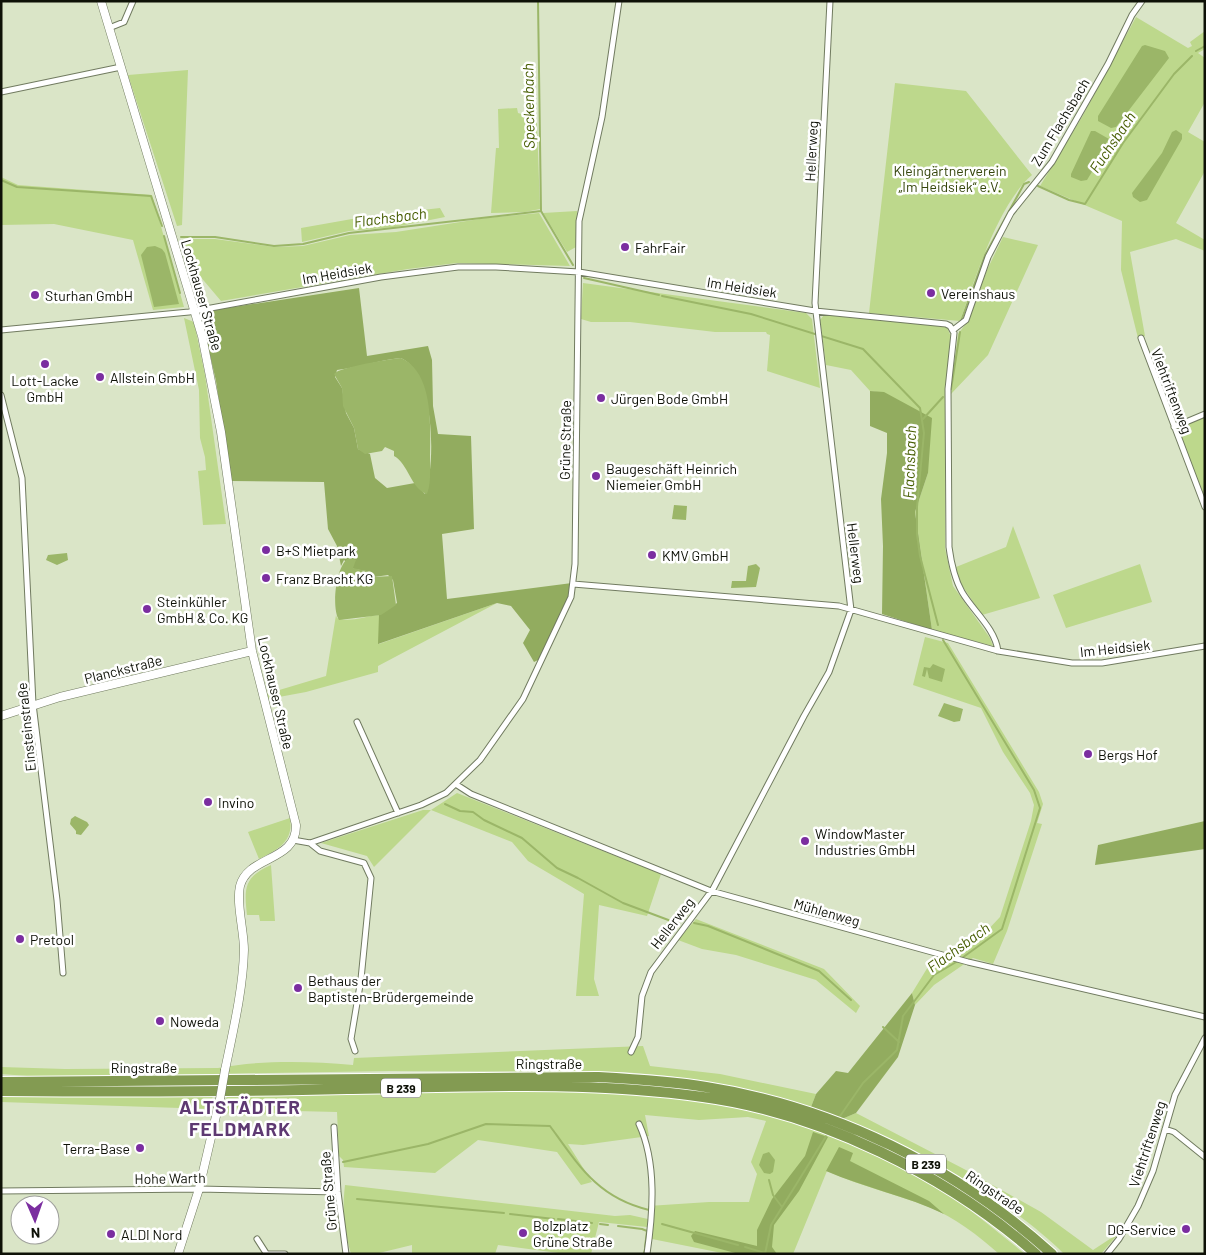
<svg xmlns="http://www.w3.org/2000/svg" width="1206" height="1255" viewBox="0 0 1206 1255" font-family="Barlow,sans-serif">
<rect width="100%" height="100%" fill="#dae5c7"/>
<!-- green -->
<path fill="#bdd88c" d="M1136 17 1188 48 1192 46 1190 42 1205 31V49L1198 53 1205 58V102L1188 132 1205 142V171L1176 223 1205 240V251L1176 239 1130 252 1145 336 1138 338 1121 270 1122 221 1040 186 1082 117Z
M188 70 182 225 177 226 128 75Z
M895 83 966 91 1032 175C998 204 975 279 960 321L869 313Z
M517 108 518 113 525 115 537 123 540 209 525 212 491 213 496 148H499L498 109Z
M1 177 18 185 152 195 184 307 153 310 133 240 54 224 1 225Z
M440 208 445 217 395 227 349 231 302 242 301 228 369 216Z
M577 211 576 247 567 252 543 213Z
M539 213 570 266 457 263 408 269 221 301 188 262 182 239H215L274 247 303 246 350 235 396 232 486 218Z
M1003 237 1038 245 988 355 951 394 958 334 968 321 987 270Z
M583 283 806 313 812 319 820 388 767 371 770 335 767 334 766 332H715L630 322H591L581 319Z
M824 315 947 327 952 339 945 388V548L953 586 990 638 993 646 932 630 915 512 928 473 884 393 870 391 851 370 826 365 820 320Z
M184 318 194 322 205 375 226 524 203 525 198 471 206 470 205 457 200 438 199 390Z
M1205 415V501L1177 429 1183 424Z
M1013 526 1040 598 982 615 959 581 956 567 1006 547Z
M1140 564 1152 602 1066 628 1053 595Z
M497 603 378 666V672L306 692 268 699 266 694 326 676 336 615 337 618C348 623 366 616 379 615V644Z
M925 637 948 643 1039 792 1043 804 1037 823 1042 824 1007 931 993 964 973 958 934 985 915 1005 912 993 934 957 960 953 982 936 1000 917 1031 821 1034 805 1030 793 1003 752 981 708 913 685Z
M457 793 661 874 647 916 599 905 594 979 599 996H576L584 894 528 861 512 842 431 810 374 867 367 856 321 843 423 810H431Z
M290 818C294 842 277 850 259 859L248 832Z
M271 865 275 921H260L259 915H247C244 888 244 877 271 865Z
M696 919 824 969 860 1006 856 1013 816 980 736 955 702 949 678 940Z
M643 1046 650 1066 720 1074 816 1094 811 1107 745 1089 669 1076 623 1072 390 1071 41 1077 1 1074V1067L65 1069 218 1068C261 1060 309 1061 353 1065L354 1058Z
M580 1091C624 1094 670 1095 713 1103 794 1118 896 1155 962 1204 983 1220 1004 1237 1025 1254H999C979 1236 954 1217 929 1207 895 1194 860 1186 827 1171L793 1254H727L647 1238V1227L599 1222 591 1254H566L498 1245 495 1254H412V1245L375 1254H351C344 1228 342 1211 345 1185L615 1216 630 1215 648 1219V1206L709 1202H749L757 1174 751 1162 766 1121 748 1117 699 1120 645 1115 649 1136 583 1145 568 1144 592 1182 581 1185 557 1152 478 1140 435 1173 344 1167 343 1160 339 1156 337 1112 296 1111 250 1116 224 1113 227 1095Z
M213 1095 210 1109 1 1102V1096H3Z
M856 1113 964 1169 1041 1212 1093 1250 1119 1233 1101 1254H1064C1011 1201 912 1145 842 1119Z"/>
<!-- forest -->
<path fill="#92ac5f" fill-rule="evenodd" d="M359 288 367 356 428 346 432 360 433 406 438 434 471 436 474 529 442 534 447 599 572 583 568 597 540 659 534 662 523 643 530 630 511 606 497 603 378 644 379 615 397 603 393 580 388 575 374 577 366 571 354 569 344 560 341 566 337 546 328 529 324 482 231 481 216 381 202 320 207 311ZM401 358C435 373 436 465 425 494L415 483 387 488 375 478 370 454 358 449 354 428 346 413 342 388 335 377 337 370C360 367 379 360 401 358Z
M870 391 884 392 932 418 928 473 915 512 932 630 882 614 883 546 881 499 887 453V433L870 426Z
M1205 821V849L1095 865 1098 845Z
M912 993 915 1005 898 1057 856 1113 842 1119 811 1107 816 1094 836 1071 848 1073Z
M813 1132 828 1137 799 1191 774 1225 772 1247 777 1254H739L694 1242 691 1236 695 1231 757 1246V1230L772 1199 805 1156Z
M839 1147 853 1153 850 1161 929 1201 944 1214C907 1196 865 1188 826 1171Z"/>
<!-- water -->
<path fill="#9bb668" d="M1145 45 1165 51 1169 58 1116 127 1111 128 1098 121V116L1142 46Z
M1176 130 1182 134V139L1147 200 1140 202 1133 197 1132 193 1162 153 1172 132Z
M1091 131H1095L1109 139 1100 152 1096 165 1087 180 1081 181 1071 177V174Z
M155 246 162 249 165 253 179 304 154 307 141 255 147 247Z
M401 358C435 373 430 430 430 460 430 471 431 484 427 494 411 489 408 463 394 456V451L385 447 382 451 365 454 358 449 354 428 343 406 342 388 334 374C339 367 390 359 401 358Z
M674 505 687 506 686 520 672 519Z
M67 553 68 560 57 565 46 560 48 555Z
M349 558 356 560 353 568 366 571 374 577 392 576 396 605 381 615 339 620C331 608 336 564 349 558Z
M756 564 760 568 756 587 731 588 732 581H746L748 566Z
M933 664 945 669 942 682 929 678 927 669 925 677 922 676 924 667 930 668Z
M944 703 963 709 960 721 954 722 938 716Z
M75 816 87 822 89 825 81 835 76 834V831L70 824 71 819Z
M769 1152 775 1160 773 1172 770 1174 764 1173 759 1165 763 1154Z"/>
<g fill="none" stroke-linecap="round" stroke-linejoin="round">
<!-- stream -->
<path stroke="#9bb668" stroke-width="2" d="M538 1 541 211
M1196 51 1205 46
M1 180 17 187 151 196 162 226
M1038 186 1069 200 1085 204 1123 143 1174 74 1192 56
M164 236 180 293
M181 237H215L274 246 303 244 349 233 525 213 541 211 573 265
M584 278 659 295
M662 296 751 314 863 349 920 408 924 433 917 507V534L920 556 938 625
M961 321 985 255 1024 184 1029 182
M951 389 960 332
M923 419 943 397
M943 640 1034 790 1040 808 1002 929 962 958
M445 804 460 811 473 812 484 820 522 838 557 868 578 878 623 903 679 924
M694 923 708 926 819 971 851 1000
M883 1027 899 1042
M838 1119 863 1083 897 1050 903 1016 919 995 934 975 958 961
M343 1162 428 1144 486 1124 550 1126C579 1166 598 1198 649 1210
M769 1180 773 1195 782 1207
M357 1199 504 1213
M510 1214 554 1219
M558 1219 592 1223
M600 1224 608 1225
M662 1224 738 1245
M618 1226 642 1229 647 1231 645 1247
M745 1247 765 1253
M644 1254 645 1249
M765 1254 771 1225 828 1133"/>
<defs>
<path id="street" d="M109 28 124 22 133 1
M1 92 121 67
M1 330 189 312 381 277 458 267H496L579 272 815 311 946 324 950 326 954 333 948 389 949 547C951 562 954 578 962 592 973 611 995 628 998 651
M953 330 966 320 988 257 1011 213 1052 162 1108 64 1132 15 1142 1
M1141 338 1205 507
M1 395 22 478 33 704 57 900 63 973
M1174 427 1205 414
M573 584 839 606 998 651 1072 663H1102L1205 646
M357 722 398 813
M457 785 471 794 711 891 968 962 1205 1017
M293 840 310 843 421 805 446 793 480 760 523 699 571 597 575 564 579 221 602 117 619 1
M310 843 320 851 364 863 371 878 361 979 351 1039 355 1051
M631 1052 638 1037 642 996 651 972 713 889 804 716 829 672 851 610 815 303 830 1
M639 1124C657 1163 653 1213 647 1254
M334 1127 338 1192 346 1254
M1165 1129 1174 1132 1205 1157
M1 1191 199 1189 338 1192
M257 1239 266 1253
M266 1254H285
M1107 1254 1119 1239 1138 1206 1153 1171 1175 1095 1205 1038"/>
<path id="secondary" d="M101 1 202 336 221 432 252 651 296 825C297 862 248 855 240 886 236 903 244 931 244 950 243 990 233 1031 225 1070
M1 716 60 697 252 651
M178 1254 199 1189 220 1099"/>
<path id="highway" d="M1 1082 597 1077C633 1079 670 1081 706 1087 834 1107 956 1167 1052 1254
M1 1091C116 1092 232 1092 347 1089 465 1087 586 1080 703 1097 821 1113 947 1175 1036 1254"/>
</defs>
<!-- street casing -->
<use href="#street" stroke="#717b60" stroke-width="7"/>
<!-- secondary casing -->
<use href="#secondary" stroke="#717b60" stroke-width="9"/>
<!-- highway casing -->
<use href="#highway" stroke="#fff" stroke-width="12"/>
<!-- street -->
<use href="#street" stroke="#fff" stroke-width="5"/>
<!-- secondary -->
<use href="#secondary" stroke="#fff" stroke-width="8"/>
<!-- highway -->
<use href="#highway" stroke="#839b52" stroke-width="10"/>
<defs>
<path id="secondary-bridge" d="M220 1099 225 1070"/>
</defs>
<!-- secondary-bridge casing -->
<use href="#secondary-bridge" stroke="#717b60" stroke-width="9" stroke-linecap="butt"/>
<!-- secondary-bridge -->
<use href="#secondary-bridge" stroke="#fff" stroke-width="8"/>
</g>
<!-- markers -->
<g fill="#7b2ea0" stroke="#fff" stroke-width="2">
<circle cx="625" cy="247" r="5"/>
<circle cx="931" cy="293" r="5"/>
<circle cx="35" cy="295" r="5"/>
<circle cx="45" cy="364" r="5"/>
<circle cx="100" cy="377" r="5"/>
<circle cx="601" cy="398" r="5"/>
<circle cx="596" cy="476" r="5"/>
<circle cx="266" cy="550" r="5"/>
<circle cx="652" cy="555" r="5"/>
<circle cx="266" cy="578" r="5"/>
<circle cx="147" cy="609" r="5"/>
<circle cx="1088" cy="754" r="5"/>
<circle cx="208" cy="802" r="5"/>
<circle cx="805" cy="841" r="5"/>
<circle cx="20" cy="939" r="5"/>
<circle cx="298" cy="988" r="5"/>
<circle cx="160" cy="1021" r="5"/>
<circle cx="140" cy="1148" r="5"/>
<circle cx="1186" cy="1229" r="5"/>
<circle cx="523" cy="1233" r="5"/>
<circle cx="111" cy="1234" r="5"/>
</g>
<g text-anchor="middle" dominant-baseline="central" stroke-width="5" stroke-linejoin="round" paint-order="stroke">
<!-- shield labels -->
<g fill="#fff" stroke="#565851" stroke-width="1">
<rect x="381" y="1078.5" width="40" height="19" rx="4"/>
<rect x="906" y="1154.5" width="40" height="19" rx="4"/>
</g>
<g font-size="12" font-weight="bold" fill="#0e1107">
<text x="401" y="1088">B 239</text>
<text x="926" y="1164">B 239</text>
</g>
<!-- street labels -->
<g font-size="14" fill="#0e1107" stroke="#fff">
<text transform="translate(1060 122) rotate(-59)">Zum Flachsbach</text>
<text transform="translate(811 151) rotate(-87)">Hellerweg</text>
<text transform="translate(337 273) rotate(-10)">Im Heidsiek</text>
<text transform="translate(742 287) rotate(9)">Im Heidsiek</text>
<text transform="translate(202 295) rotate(74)">Lockhauser Straße</text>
<text transform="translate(1172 391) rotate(69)">Viehtriftenweg</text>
<text transform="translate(565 440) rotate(-89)">Grüne Straße</text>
<text transform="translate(856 553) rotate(83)">Hellerweg</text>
<text transform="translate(1115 648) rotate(-6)">Im Heidsiek</text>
<text transform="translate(123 669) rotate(-14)">Planckstraße</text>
<text transform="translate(276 693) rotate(77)">Lockhauser Straße</text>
<text transform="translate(26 727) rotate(-96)">Einsteinstraße</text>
<text transform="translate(827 912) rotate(16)">Mühlenweg</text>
<text transform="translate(672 923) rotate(-52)">Hellerweg</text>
<text x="549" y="1063">Ringstraße</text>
<text x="144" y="1067">Ringstraße</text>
<text transform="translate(1147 1144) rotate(-72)">Viehtriftenweg</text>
<text transform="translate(170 1178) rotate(-1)">Hohe Warth</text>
<text transform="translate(328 1191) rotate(-95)">Grüne Straße</text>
<text transform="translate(995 1192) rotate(34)">Ringstraße</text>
</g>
<!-- park labels -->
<g font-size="14" fill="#35450b" stroke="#fff">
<text x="950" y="170">Kleingärtnerverein<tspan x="950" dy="16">„Im Heidsiek“ e.V.</tspan></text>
</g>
<!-- poi labels -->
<g font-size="14" fill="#0e1107" stroke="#fff" text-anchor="start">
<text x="635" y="247">FahrFair</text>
<text x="941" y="293">Vereinshaus</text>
<text x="45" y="295">Sturhan GmbH</text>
<text x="110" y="377">Allstein GmbH</text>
<text x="45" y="380" text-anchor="middle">Lott-Lacke<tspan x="45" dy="16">GmbH</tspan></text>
<text x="611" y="398">Jürgen Bode GmbH</text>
<text x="606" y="468">Baugeschäft Heinrich<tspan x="606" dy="16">Niemeier GmbH</tspan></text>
<text x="276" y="550">B+S Mietpark</text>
<text x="662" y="555">KMV GmbH</text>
<text x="276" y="578">Franz Bracht KG</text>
<text x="157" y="601">Steinkühler<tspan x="157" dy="16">GmbH &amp; Co. KG</tspan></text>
<text x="1098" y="754">Bergs Hof</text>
<text x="218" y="802">Invino</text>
<text x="815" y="833">WindowMaster<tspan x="815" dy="16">Industries GmbH</tspan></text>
<text x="30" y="939">Pretool</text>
<text x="308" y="980">Bethaus der<tspan x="308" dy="16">Baptisten-Brüdergemeinde</tspan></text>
<text x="170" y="1021">Noweda</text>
<text x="130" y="1148" text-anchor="end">Terra-Base</text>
<text x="533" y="1225">Bolzplatz<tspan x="533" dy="16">Grüne Straße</tspan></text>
<text x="1176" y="1229" text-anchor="end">DG-Service</text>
<text x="121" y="1234">ALDI Nord</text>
</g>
<!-- water labels -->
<g font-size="15" font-style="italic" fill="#465d01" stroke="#fff">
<text transform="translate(528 106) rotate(-91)">Speckenbach</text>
<text transform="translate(1112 142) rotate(-56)">Fuchsbach</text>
<text transform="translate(390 217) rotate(-7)">Flachsbach</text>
<text transform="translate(909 462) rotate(-88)">Flachsbach</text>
<text transform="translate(958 947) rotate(-36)">Flachsbach</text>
</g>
<!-- district labels -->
<g font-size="19" font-weight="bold" letter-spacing="1" fill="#5e3972" stroke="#fff">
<text x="240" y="1106">ALTSTÄDTER<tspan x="240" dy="22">FELDMARK</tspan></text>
</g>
</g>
<!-- border -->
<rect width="1206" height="1255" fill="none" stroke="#0e1107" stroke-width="5"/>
<!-- north arrow -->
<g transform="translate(35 1220) rotate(178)"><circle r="24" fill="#ffffff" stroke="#9fa09c"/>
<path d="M0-4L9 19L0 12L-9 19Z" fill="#7b2ea0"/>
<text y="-8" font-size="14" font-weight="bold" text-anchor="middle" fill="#0e1107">N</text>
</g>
</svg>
